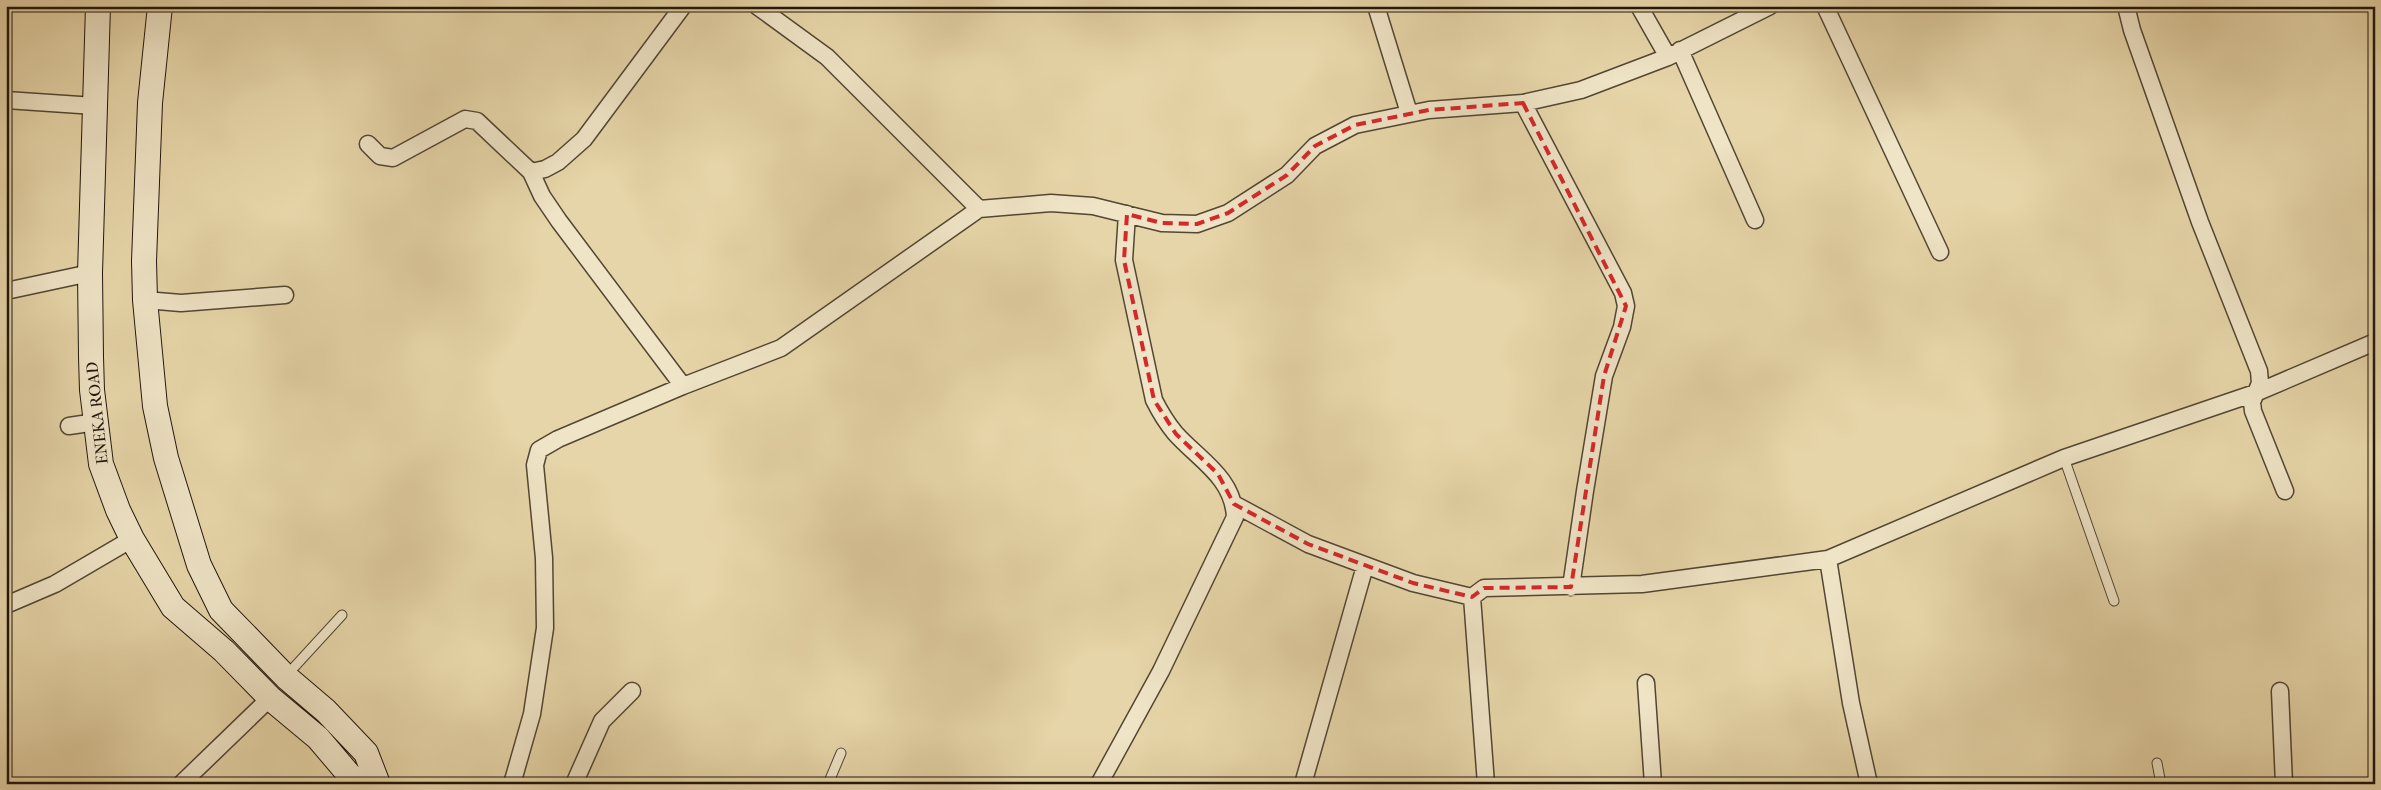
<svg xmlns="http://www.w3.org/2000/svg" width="2381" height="790" viewBox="0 0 2381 790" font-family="'IM FELL French Canon',serif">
<rect width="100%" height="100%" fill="#e6d5a8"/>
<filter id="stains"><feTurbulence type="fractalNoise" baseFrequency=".004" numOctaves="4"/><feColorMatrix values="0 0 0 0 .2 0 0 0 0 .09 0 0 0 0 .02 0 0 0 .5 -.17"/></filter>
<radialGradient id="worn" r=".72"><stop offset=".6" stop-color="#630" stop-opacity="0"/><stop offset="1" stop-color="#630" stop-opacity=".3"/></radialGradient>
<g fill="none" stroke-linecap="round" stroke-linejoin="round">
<defs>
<path id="lane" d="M2064 458 2114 601
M286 676 342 615
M2157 763 2161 784
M828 784 841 753"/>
<path id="street" d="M757 6 827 57 979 209
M1376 6 1409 113
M1639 6 1668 57
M1825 6 1940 252
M2126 6 2132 30 2200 222 2259 371 2260 383 2252 402 2253 411 2285 491
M1680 50 1755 220
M6 100 95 106
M1523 103 1623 293 1626 306 1622 327 1604 376 1585 491 1571 587
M368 144 380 156 393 158 465 119 477 121 531 172 542 196 559 221 683 386
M531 172 545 169 558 162 584 139 683 6
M6 291 90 273
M145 300 181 303 285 295
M69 426 96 422
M1234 504 1308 544 1413 583 1472 597
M1828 559 1851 703 1869 784
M6 605 55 584 132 539
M1646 683 1653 784
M2280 691 2284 784
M181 784 270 698
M512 784 532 714 545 628 544 558 535 465 539 450 558 439 683 386 781 348 979 209 1051 203 1093 206 1162 223 1197 224 1228 213 1287 175 1315 146 1355 125 1429 110 1523 103 1581 90 1668 57 1770 6
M574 784 602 721 632 691
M1099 784 1161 671 1235 517C1233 477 1199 460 1175 433 1166 422 1160 412 1154 400L1124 260 1127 214
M1303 784 1365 566
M1486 784 1472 597 1484 588 1642 584 1828 559 2064 458 2258 392 2375 342"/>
<path id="secondary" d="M98 6 90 273 91 357 92 390 101 464 118 510 132 539 173 607 224 651 270 698 318 738 357 784
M160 6 150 103 144 261 145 300 155 406 166 458 199 565 221 610 286 677 326 711 366 753 378 784"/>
</defs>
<!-- lane casing -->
<use href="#lane" stroke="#524634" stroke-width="11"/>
<!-- street casing -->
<use href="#street" stroke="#524634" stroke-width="19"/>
<!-- secondary casing -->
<use href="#secondary" stroke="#20170e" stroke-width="26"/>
<!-- lane -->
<use href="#lane" stroke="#efe4c6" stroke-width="9"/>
<!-- street -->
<use href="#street" stroke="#efe4c6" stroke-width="16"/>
<!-- secondary -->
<use href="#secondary" stroke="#efe4c6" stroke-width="24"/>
</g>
<!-- marked area -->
<path fill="none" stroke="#d62828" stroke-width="4" stroke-dasharray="10 6" stroke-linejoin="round" d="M1523 103 1626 306 1604 376 1571 587 1484 588 1472 597 1413 583 1308 544 1234 504 1218 474 1176 434 1154 400 1124 260 1127 214 1162 223 1197 224 1228 213 1287 175 1315 146 1355 125 1429 110Z"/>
<g text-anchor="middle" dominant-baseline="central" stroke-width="4" stroke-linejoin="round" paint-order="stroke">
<!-- street labels -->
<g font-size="16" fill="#20170e" stroke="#efe4c6">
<text transform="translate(97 413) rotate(-96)">ENEKA ROAD</text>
</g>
</g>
<!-- margin -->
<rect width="2381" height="790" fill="none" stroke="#e6d5a8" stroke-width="25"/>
<rect x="8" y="8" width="2366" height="775" fill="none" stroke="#20170e" stroke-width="2.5"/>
<rect x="12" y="12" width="2356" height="765" fill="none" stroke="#20170e"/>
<rect width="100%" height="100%" filter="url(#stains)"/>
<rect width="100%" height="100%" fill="url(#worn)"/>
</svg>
